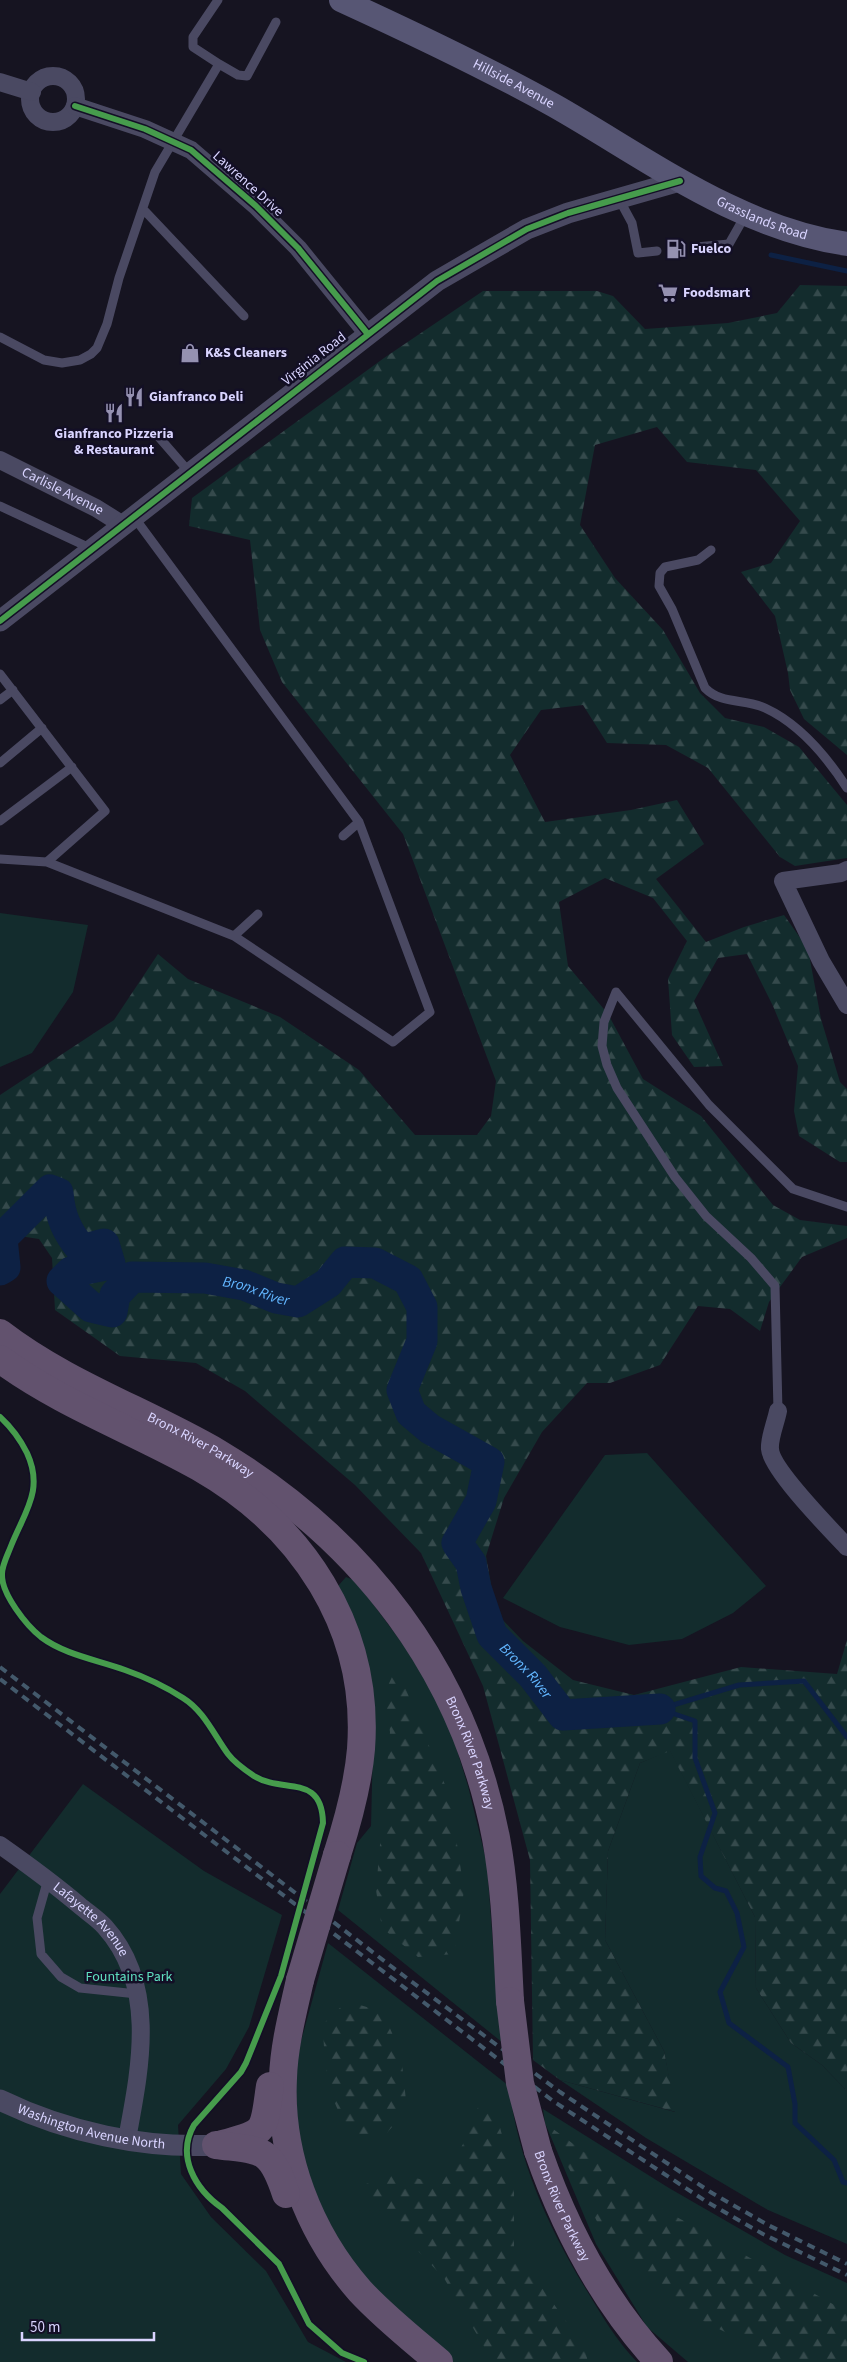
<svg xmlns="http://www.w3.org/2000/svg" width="847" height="2362" viewBox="0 0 847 2362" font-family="'Source Sans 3',sans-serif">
<defs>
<pattern id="forest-firs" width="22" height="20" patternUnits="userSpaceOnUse" patternTransform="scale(1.25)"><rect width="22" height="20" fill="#132c2d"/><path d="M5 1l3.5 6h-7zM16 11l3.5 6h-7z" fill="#354a4c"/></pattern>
</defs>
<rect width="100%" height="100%" fill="#161421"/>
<!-- green -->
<path fill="#132c2d" d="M0 913 88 925 73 992 32 1053 0 1067Z
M647 1453 766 1586 733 1613 682 1639 629 1645 560 1627 503 1598 605 1455Z
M346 1577 356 1581 402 1643 444 1708 468 1786 487 1864 496 1987 503 2043 338 1910 357 1843 371 1826 374 1701 338 1586Z
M670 1750 755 1917 756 1988 791 2043 822 2065 847 2091V2244L768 2210 646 2138 560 2080 675 2112 664 2051 605 1940 608 1851 640 1763Z
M83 1784 204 1871 282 1915 249 2027 226 2069 178 2125 181 2174 211 2217 266 2271 308 2342 346 2362H0V1894Z
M328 1943 509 2086C518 2161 548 2227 587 2291 602 2316 616 2340 637 2362H452L356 2270 315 2203 298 2138 295 2063Z
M543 2109 669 2188 785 2255 847 2283V2362H688L647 2327 596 2244 545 2123Z"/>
<!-- forest -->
<path fill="url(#forest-firs)" d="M800 285 847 286V755L804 719 790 690 788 673 775 616 741 572 771 563 800 521 756 470 687 462 657 427 595 445 580 525 615 578 663 630 700 693 725 718 764 727 799 747 847 805V858L795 866 780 857 708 768 666 745 607 743 583 705 541 710 510 755 545 822 631 810 677 800 704 844 656 879 706 942 744 927 784 915 808 949 821 1019 840 1082 847 1089V1162H840L799 1136 794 1111 798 1066 773 1006 747 954 718 958 694 1001 723 1066 694 1067 672 1035 668 979 687 941 653 898 605 878 559 902 568 966 608 1014 643 1079 701 1116 773 1205 800 1220 847 1226V1238L802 1257 769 1302 760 1331 730 1309 698 1306 660 1365 610 1383H587L542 1432 504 1498 486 1556 496 1613 523 1641 573 1680 634 1695 741 1667 837 1674 847 1640V2091L822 2065 791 2043 756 1988 755 1917 670 1751 640 1763 608 1851 605 1940 664 2051 676 2112 560 2080 533 2060 530 1860 483 1686 421 1553 355 1485 245 1391 196 1363 120 1356 55 1310 52 1258 39 1239 0 1233V1095L114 1020 158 954 188 979 280 1017 359 1070 415 1135H477L491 1116 496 1081 403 834 282 682 260 630 250 540 189 526 192 498 384 358 483 291H597L613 296 645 329 728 323 777 313Z
M392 1677 405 1687 450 1797 464 1891 454 1954 418 1957 382 1928 376 1890 390 1732 384 1694Z
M347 2001 383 2012 401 2054 407 2110 385 2135 358 2137C327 2110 324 2062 323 2024Z
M481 2100H491L495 2109 505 2146 514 2191V2249L584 2346 588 2362H493L444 2278 357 2188 394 2172 441 2185 463 2144Z
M545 2123 657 2206 847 2312V2362H766L757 2348 679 2309 609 2244Z"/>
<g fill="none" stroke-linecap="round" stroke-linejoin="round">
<!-- stream -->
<path stroke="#0d2144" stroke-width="5" d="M771 255 847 271
M660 1709 695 1721V1758L715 1813 700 1857 701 1876 715 1888 726 1891 737 1913 744 1947 720 1992 729 2023 788 2067 795 2104V2123L834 2160 843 2182 847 2183
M660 1709 739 1685 804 1681 847 1737"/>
<!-- river -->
<path stroke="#0d2144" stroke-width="31" id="s1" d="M0 1270 5 1267 2 1238 50 1190 58 1193C60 1217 67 1232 82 1250L104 1244 110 1264 71 1272 62 1281 91 1307 112 1312 115 1295 132 1277 205 1278 244 1285 276 1298 298 1302 328 1283 345 1262 375 1263 408 1280 422 1307V1341L402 1390 411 1413 430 1429 489 1462 481 1501 457 1543 471 1563 476 1588 492 1635 533 1676 563 1715 660 1709"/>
<!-- service -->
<path stroke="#4a4962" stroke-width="9" d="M218 0 193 37V47L219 64
M619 199 632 223 638 253 657 251
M143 209 244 316
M696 247 729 244 746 214
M0 337 44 360 62 363 80 360 91 354 97 348 107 324 119 278 155 172 219 64 238 75 247 76 276 22
M157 435 190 473
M0 506 90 548
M711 550 698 560 665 567 660 573 659 586 672 609 705 688C722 705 744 698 765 708 800 724 827 757 847 788
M0 674 105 811 47 862
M0 700 13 690
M0 763 42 728
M0 821 72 767
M343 836 359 822
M0 859 47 862 234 936 393 1042 430 1012 359 822 134 517
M234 936 258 914
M778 1411 775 1286 751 1258 706 1216 675 1177 617 1088 607 1065 602 1046 604 1022 616 992 709 1105 793 1189 847 1207
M48 1879 37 1918 41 1954 61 1977 80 1988 137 1994"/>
<!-- minor -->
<g stroke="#4a4962" stroke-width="18">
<circle cx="53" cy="99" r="23"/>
<path d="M0 82 32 92"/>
<path d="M75 106 145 129 191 150 256 206 298 248 367 333"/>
<path id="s2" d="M0 460 96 508 123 525"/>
<path d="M847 870 841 873 783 881 821 961 847 1005"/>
<path d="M778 1411C776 1422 769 1438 770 1449 771 1469 831 1530 847 1547"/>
<path id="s3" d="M0 1845C27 1864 53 1883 79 1905 87 1912 98 1919 105 1927 158 1986 140 2069 127 2139"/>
</g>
<!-- tertiary -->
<g stroke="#4a4962" stroke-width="21">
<path d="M0 621 437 281 527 229 568 213 680 181"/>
<path id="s4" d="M0 2100C66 2132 143 2149 216 2145"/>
</g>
<!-- secondary -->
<path stroke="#575674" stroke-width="24" id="s5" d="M341 0C413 33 485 67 555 106 648 159 738 228 847 244"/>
<!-- trunk -->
<g stroke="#62526e" stroke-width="28">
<path id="s6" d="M0 1333C66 1384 146 1411 218 1453 363 1540 464 1671 496 1838 506 1892 507 1947 510 2001"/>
<path d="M0 1359C61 1404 133 1430 199 1467 302 1526 370 1627 361 1749 358 1785 348 1821 337 1855"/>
<path d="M300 1980C293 2012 284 2045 283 2078 279 2155 309 2233 360 2291 384 2317 412 2339 439 2362"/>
<path d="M222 2144C269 2132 263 2131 270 2086"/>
<path d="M216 2145C262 2151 270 2146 286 2194"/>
<path id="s7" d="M538 2151C565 2229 603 2301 659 2362"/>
</g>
<!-- rail -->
<path stroke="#43596b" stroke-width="4" stroke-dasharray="8 6" stroke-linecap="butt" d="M0 1667 400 1973 560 2092 712 2193 768 2225 847 2264
M0 1679 553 2101 707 2202 763 2234 847 2275"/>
<!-- trunk-bridge -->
<path stroke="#62526e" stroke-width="28" d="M300 1980 337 1855
M510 2001 520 2083 538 2151"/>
<defs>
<path id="cycleway" d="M75 106 145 129 191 150 256 206 298 248 367 333
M0 621 437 281 527 229 568 213 680 181
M0 1417C12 1428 20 1439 27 1453 44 1490 25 1511 11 1546 8 1554 2 1565 2 1574 1 1594 27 1626 41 1637 65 1655 98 1660 125 1670 145 1677 166 1687 183 1698 204 1711 214 1735 228 1754 234 1762 245 1770 254 1776 283 1794 322 1773 323 1823L281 1976 246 2063 241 2072 194 2125C176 2156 195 2189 222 2208L279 2264 309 2324 342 2353 364 2362"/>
</defs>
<!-- cycleway casing -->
<use href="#cycleway" stroke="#130f26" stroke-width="9"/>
<!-- cycleway -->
<use href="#cycleway" stroke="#469c4c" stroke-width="6"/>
</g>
<!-- icons -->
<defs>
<symbol id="fuel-bare" viewBox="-9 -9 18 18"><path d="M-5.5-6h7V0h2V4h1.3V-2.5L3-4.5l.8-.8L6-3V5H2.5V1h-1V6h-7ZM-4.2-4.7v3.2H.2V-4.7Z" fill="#9591b1" stroke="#130f26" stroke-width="2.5" paint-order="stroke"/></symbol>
<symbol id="supermarket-bare" viewBox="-9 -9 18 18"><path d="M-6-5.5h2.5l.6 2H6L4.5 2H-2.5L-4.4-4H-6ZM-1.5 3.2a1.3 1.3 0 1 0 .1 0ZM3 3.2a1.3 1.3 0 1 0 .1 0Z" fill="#9591b1" stroke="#130f26" stroke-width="2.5" paint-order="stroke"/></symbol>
<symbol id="shop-bare" viewBox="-9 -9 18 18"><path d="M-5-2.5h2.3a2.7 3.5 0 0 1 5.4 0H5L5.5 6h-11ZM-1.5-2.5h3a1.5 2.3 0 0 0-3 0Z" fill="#9591b1" stroke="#130f26" stroke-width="2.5" paint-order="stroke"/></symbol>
<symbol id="restaurant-bare" viewBox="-9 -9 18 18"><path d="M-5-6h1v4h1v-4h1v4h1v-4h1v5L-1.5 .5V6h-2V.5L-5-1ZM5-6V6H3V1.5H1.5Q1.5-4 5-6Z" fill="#9591b1" stroke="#130f26" stroke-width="2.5" paint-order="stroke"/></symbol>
</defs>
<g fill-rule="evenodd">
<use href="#fuel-bare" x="662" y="235" width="28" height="28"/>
<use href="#supermarket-bare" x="654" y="279" width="28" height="28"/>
<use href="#shop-bare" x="176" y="339" width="28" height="28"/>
<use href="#restaurant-bare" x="120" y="383" width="28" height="28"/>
<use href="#restaurant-bare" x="100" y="399" width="28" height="28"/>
</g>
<g text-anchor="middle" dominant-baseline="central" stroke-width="5" stroke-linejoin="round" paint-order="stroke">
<!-- street labels -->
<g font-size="14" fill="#d9d4ff" stroke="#130f26">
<text stroke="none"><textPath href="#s5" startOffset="192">Hillside Avenue</textPath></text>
<text transform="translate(248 184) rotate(42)">Lawrence Drive</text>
<text stroke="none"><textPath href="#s5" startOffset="475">Grasslands Road</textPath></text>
<text transform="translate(314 359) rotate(-38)">Virginia Road</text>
<text stroke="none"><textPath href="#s2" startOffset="70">Carlisle Avenue</textPath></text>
<text stroke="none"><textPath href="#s6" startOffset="230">Bronx River Parkway</textPath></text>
<text stroke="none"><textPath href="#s6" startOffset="650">Bronx River Parkway</textPath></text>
<text stroke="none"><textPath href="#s3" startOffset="118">Lafayette Avenue</textPath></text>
<text stroke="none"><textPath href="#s4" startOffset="96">Washington Avenue North</textPath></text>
<text stroke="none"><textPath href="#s7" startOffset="60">Bronx River Parkway</textPath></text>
</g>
<!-- poi labels -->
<g font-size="14" font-weight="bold" fill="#d9d4ff" stroke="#130f26" text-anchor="start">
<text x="691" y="249">Fuelco</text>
<text x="683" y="293">Foodsmart</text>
<text x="205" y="353">K&amp;S Cleaners</text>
<text x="149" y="397">Gianfranco Deli</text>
<text x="114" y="434" text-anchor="middle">Gianfranco Pizzeria<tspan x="114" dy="16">&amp; Restaurant</tspan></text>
</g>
<!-- park labels -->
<g font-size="14" fill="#5fe0c0" stroke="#130f26">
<text x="129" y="1977">Fountains Park</text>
</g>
<!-- water labels -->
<g font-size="15" font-style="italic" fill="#62b6ff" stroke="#130f26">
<text stroke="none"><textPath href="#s1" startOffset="499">Bronx River</textPath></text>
<text stroke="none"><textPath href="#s1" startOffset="1144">Bronx River</textPath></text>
</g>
</g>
<!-- scale -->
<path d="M22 2332v8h132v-8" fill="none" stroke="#d9d4ff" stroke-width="2.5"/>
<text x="30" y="2332" font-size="15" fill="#d9d4ff" stroke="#130f26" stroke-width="4" paint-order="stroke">50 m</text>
</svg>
